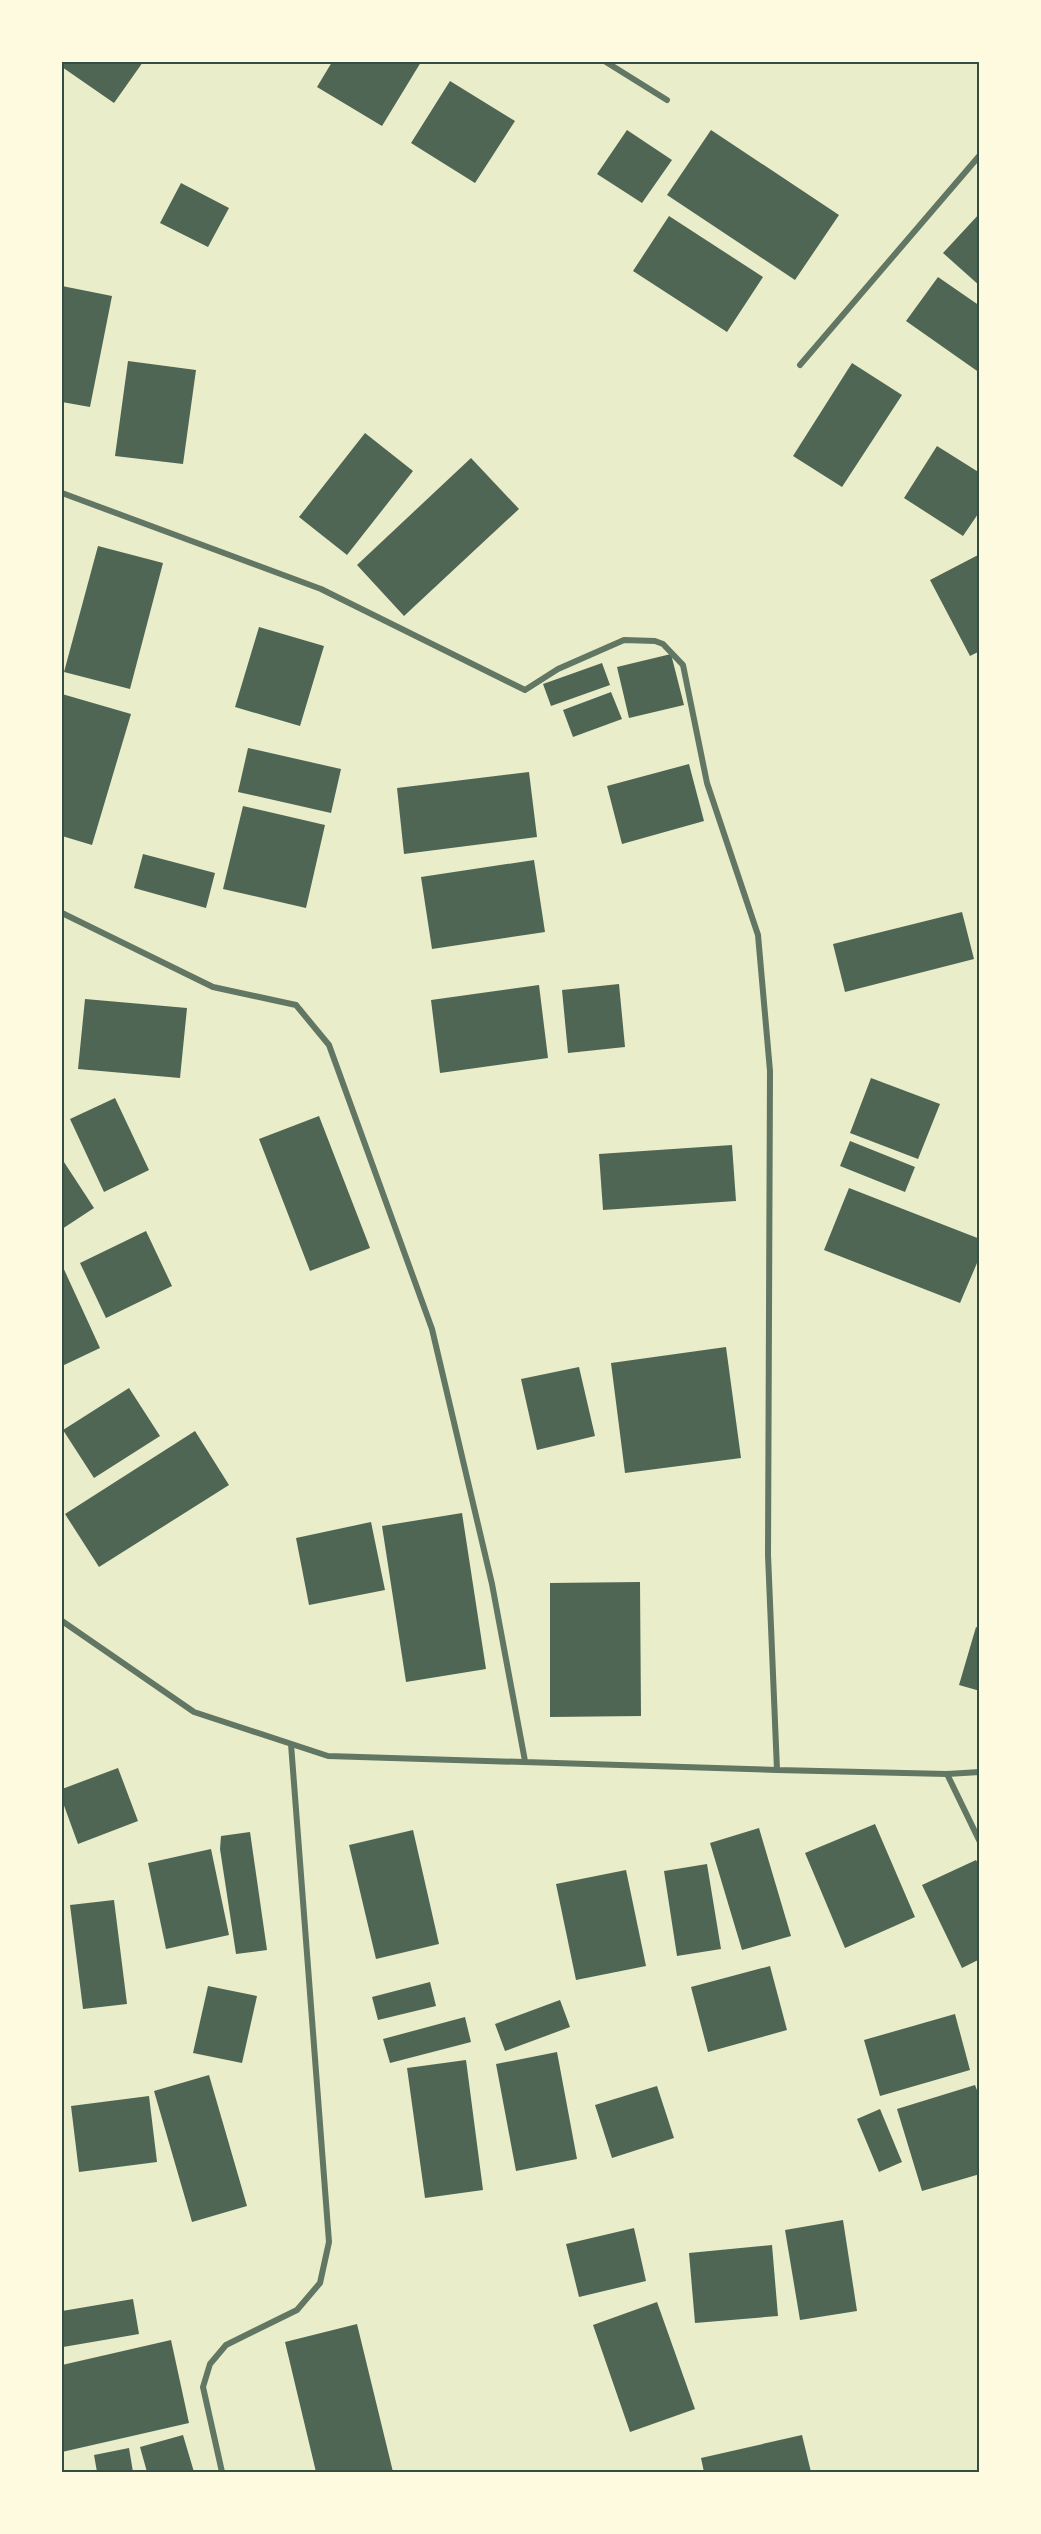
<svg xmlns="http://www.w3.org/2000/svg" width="1041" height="2534" viewBox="0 0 1041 2534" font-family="Signika,sans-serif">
<rect width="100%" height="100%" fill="#e9edc9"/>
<!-- building -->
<path fill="#4f6655" d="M62 62H143L114 103 62 67Z
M332 62H421L382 126 317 87Z
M450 81 515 121 475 183 411 143Z
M627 130 672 160 642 203 597 174Z
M711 130 839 215 795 280 667 195Z
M181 183 229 208 208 247 160 223Z
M980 213V286L943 253Z
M669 216 763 277 727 332 633 271Z
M938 277 980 306V373L906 321Z
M62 286 112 296 90 407 62 402Z
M128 361 196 370 183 464 115 456Z
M852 363 902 395 842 487 793 456Z
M365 433 413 471 347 555 299 517Z
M937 446 980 473V511L963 536 904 498Z
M471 458 519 509 404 616 357 565Z
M98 546 163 563 130 689 64 672Z
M980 554V651L970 656 930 580Z
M259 627 324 646 300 726 235 707Z
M671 654 684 705 629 718 617 667Z
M602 663 610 685 551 706 543 684Z
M611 692 622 719 573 737 563 710Z
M62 694 131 714 92 845 62 836Z
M248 748 341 769 331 813 238 792Z
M689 764 704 821 622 844 607 786Z
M529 772 537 837 404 854 397 788Z
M243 806 325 825 306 908 223 889Z
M143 854 215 873 206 908 134 888Z
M534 860 545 932 432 949 421 877Z
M962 912 974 959 845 992 833 944Z
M619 984 625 1047 568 1053 562 990Z
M539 985 548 1058 440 1073 431 1000Z
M85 999 187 1008 180 1078 78 1069Z
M871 1078 940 1104 918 1159 850 1133Z
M115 1098 149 1170 104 1192 70 1119Z
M319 1116 370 1248 310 1271 259 1139Z
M850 1141 915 1167 905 1192 840 1166Z
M732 1145 736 1201 603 1210 599 1154Z
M62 1159 94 1208 62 1229Z
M849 1188 980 1239V1256L960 1303 824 1250Z
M146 1231 172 1286 106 1318 80 1263Z
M62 1265 100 1348 62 1366Z
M726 1347 741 1458 625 1473 611 1363Z
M579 1367 595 1436 537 1450 521 1379Z
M129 1388 160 1436 94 1478 63 1430Z
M195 1431 229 1485 99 1567 65 1514Z
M462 1513 486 1669 406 1682 382 1526Z
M371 1522 385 1590 309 1605 296 1538Z
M640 1582 641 1716 550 1717V1583Z
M976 1627 980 1628V1691L959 1685Z
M118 1768 138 1821 78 1844 62 1800V1789Z
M875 1824 915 1917 845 1948 805 1853Z
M759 1828 791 1936 742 1950 710 1843Z
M413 1830 439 1944 376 1959 349 1845Z
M250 1832 267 1950 236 1954 220 1849 221 1836Z
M211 1849 229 1935 166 1949 148 1863Z
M976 1860 980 1867V1959L962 1968 922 1885Z
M707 1864 721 1949 677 1956 664 1871Z
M626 1870 646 1966 576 1980 556 1884Z
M114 1900 127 2004 83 2009 70 1905Z
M770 1966 787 2030 708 2052 691 1987Z
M430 1982 436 2006 378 2020 372 1997Z
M208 1986 257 1996 242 2063 193 2053Z
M560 2000 570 2027 505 2051 495 2024Z
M955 2014 970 2070 880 2096 864 2040Z
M465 2017 471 2042 390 2063 383 2039Z
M557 2052 577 2159 516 2171 496 2064Z
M466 2060 483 2190 425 2198 407 2068Z
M209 2075 247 2206 192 2222 154 2091Z
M975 2085 980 2098V2174L922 2191 897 2109Z
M657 2086 674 2138 612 2158 595 2105Z
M149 2096 157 2162 79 2172 71 2106Z
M880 2109 902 2162 879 2172 857 2119Z
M843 2220 857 2311 800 2320 785 2230Z
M634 2228 646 2281 579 2297 566 2244Z
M772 2245 778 2316 695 2323 689 2253Z
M133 2299 139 2334 63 2347 62 2311Z
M657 2302 695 2409 630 2432 593 2325Z
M357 2324 393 2472H316L285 2342Z
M171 2340 189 2423 62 2452V2365Z
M183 2435 194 2472H147L140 2447Z
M802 2435 811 2472H704L701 2458Z
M129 2448 133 2472H97L94 2455Z"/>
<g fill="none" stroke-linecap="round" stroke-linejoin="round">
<!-- minor -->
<path stroke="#617663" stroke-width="6" d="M606 62 667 100
M800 365 980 155
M62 493 321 589 525 690 558 669 624 640 655 641 663 644 683 665 707 783 758 935 770 1071 768 1555 777 1770
M62 913 213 987 296 1005 329 1045 432 1329 492 1584 525 1761
M62 1621 194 1712 328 1756 777 1770 947 1774 980 1772
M947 1774 980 1842
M222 2472 203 2387 210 2364 226 2345 297 2310 320 2283 329 2242 291 1744"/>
</g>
<!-- border -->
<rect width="1041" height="2534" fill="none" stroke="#fefae0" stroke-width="126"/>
<rect x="63" y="63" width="915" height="2408" fill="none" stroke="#344e41" stroke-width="2"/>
</svg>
